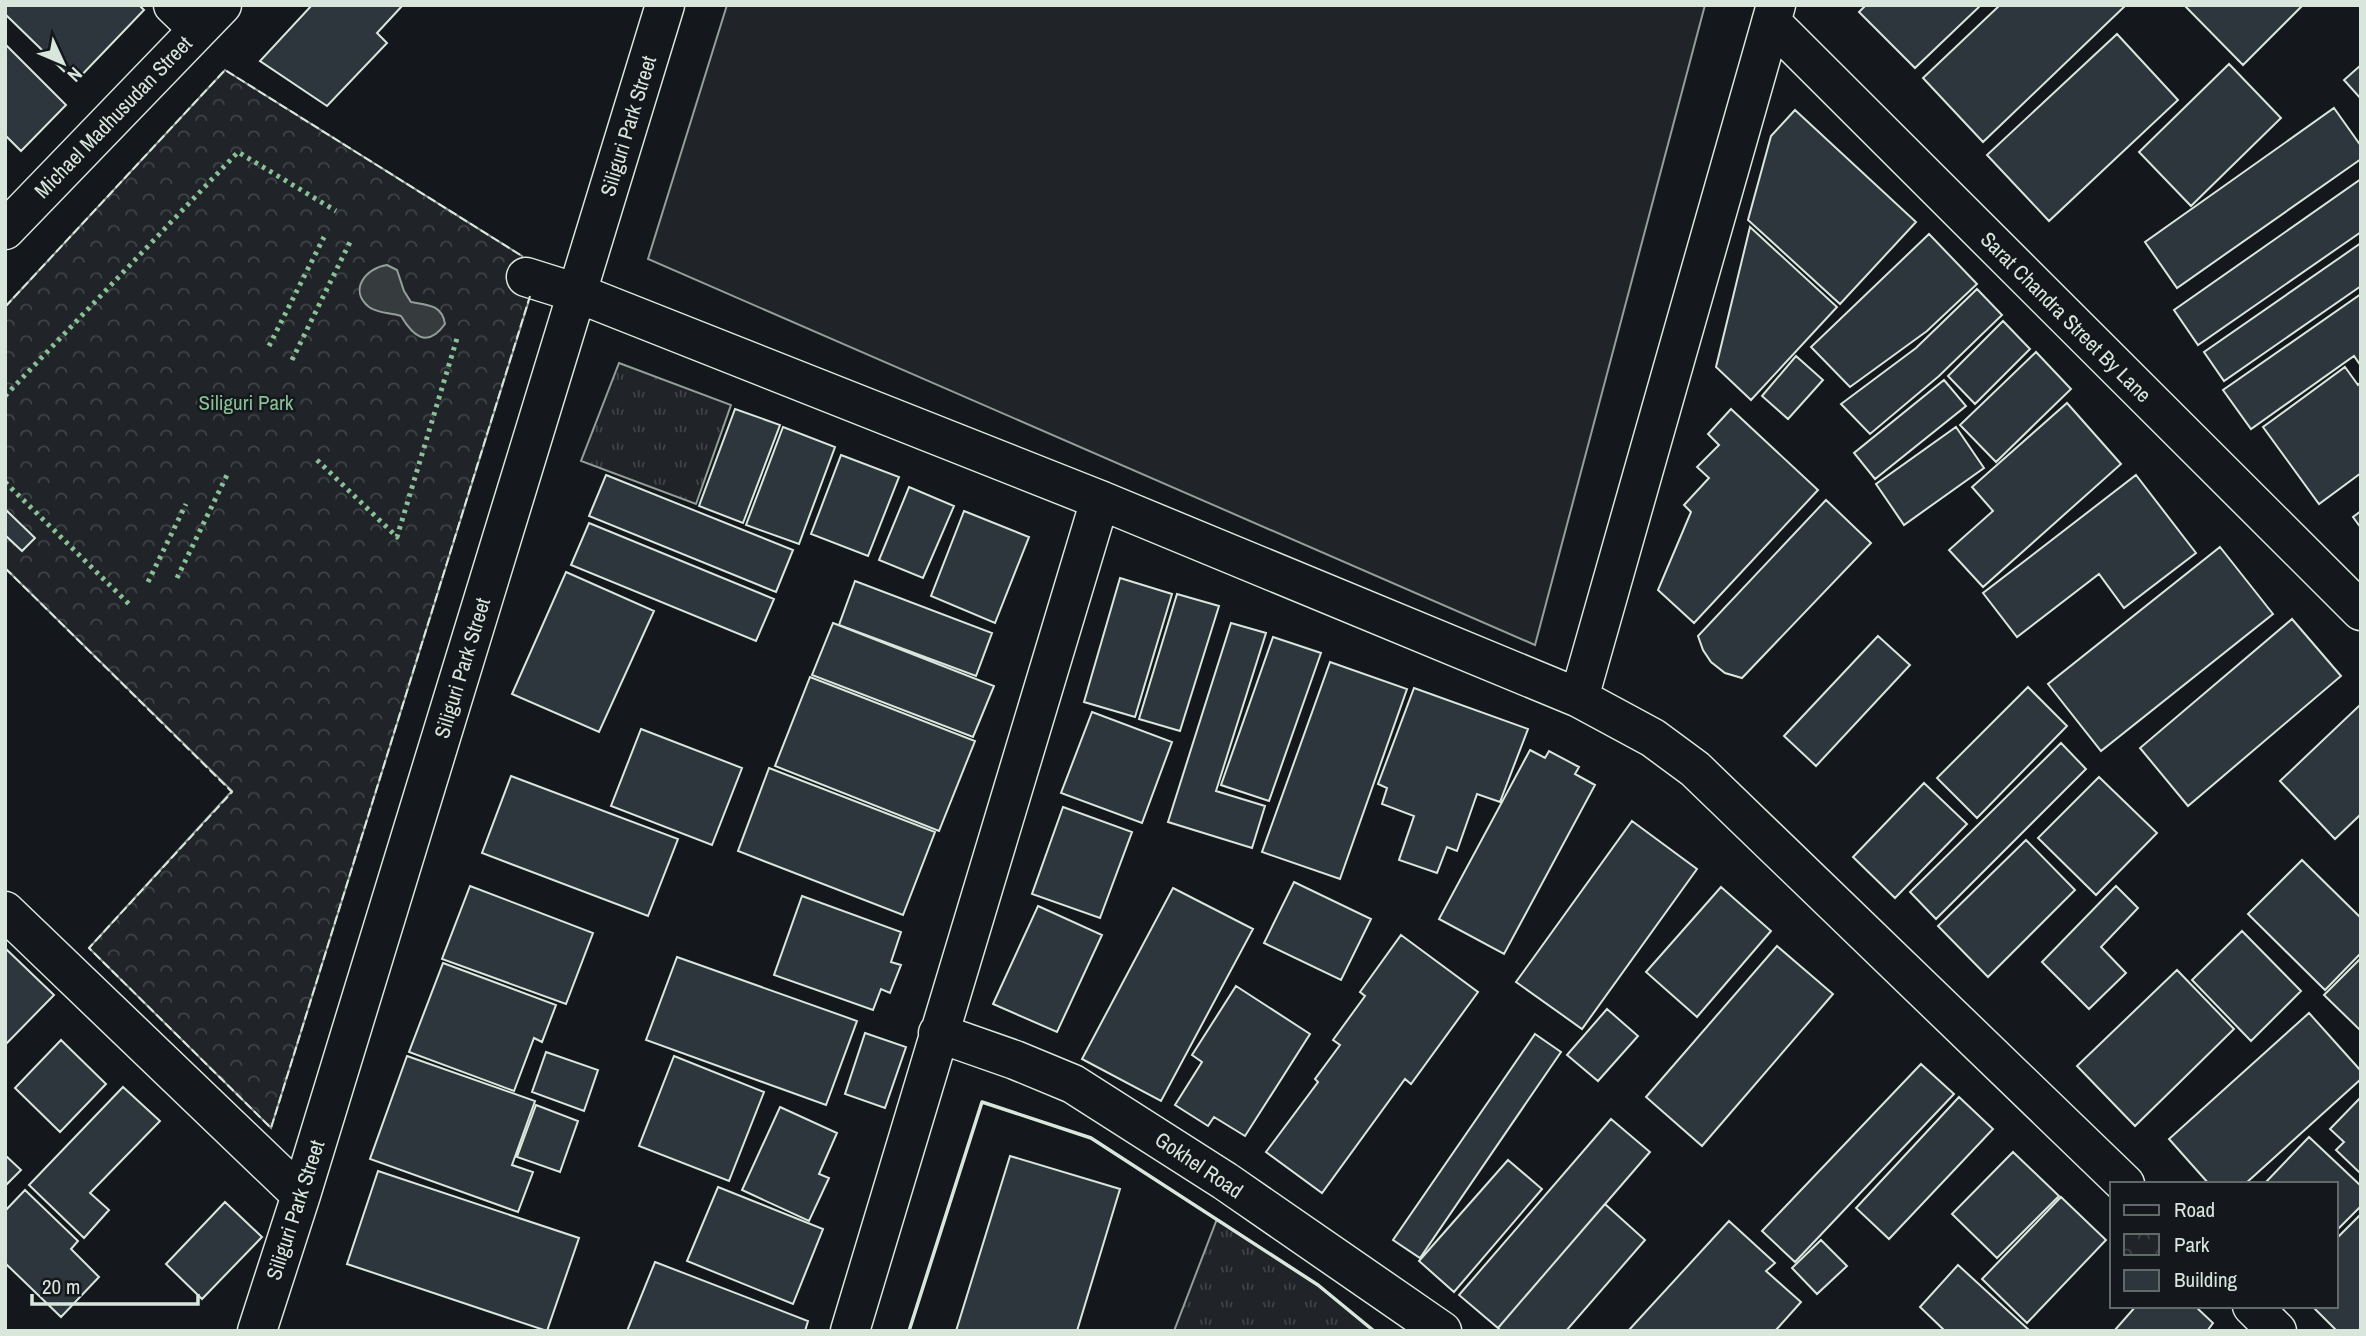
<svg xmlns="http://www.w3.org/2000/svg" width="2366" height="1336" viewBox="0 0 2366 1336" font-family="'Archivo Narrow',sans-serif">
<defs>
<pattern id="grass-tufts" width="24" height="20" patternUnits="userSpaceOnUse" patternTransform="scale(1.75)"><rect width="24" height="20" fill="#202428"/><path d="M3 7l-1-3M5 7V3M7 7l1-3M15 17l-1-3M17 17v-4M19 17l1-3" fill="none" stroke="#404447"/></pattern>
<pattern id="park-crowns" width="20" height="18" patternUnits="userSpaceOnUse" patternTransform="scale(1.75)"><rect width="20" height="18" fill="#202428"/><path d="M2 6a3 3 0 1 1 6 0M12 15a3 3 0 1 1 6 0" fill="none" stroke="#404447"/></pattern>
</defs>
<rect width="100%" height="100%" fill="#14181c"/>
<!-- grass -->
<path fill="url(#grass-tufts)" stroke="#939e99" stroke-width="2" d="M619 363 731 405 696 504 581 461Z
M1217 1219 1318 1285 1374 1331H1174Z"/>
<!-- park -->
<path fill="url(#park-crowns)" stroke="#939e99" stroke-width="2" d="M225 70 522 256 530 297 271 1128 89 948 232 791 5 568V307Z"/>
<!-- pitch -->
<path fill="#202428" stroke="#939e99" stroke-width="2" d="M727 5H1705L1535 645 648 259Z"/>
<!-- water -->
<path fill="#363b3e" stroke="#939e99" stroke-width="2" d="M387 265 397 270 404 291 411 302C426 305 442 304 445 324 427 349 413 336 401 316 390 312 379 314 369 307 348 290 366 268 387 265Z"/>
<!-- building -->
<path fill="#2c363c" stroke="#d8e6dc" stroke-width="2" d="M5 5H139L144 10 75 82 5 14Z
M312 5H403L377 33 387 43 327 106 260 61Z
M1866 5H1981L1915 68 1859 12Z
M2000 5H2126L1983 142 1923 78Z
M2184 5H2303L2243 65Z
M2117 34 2178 100 2049 221 1987 155Z
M5 44 66 105 21 151 5 135Z
M2229 64 2281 118 2191 206 2139 152Z
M2361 65V99L2344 80Z
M2334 108 2361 146V159L2177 288 2145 242Z
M1795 110 1916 222 1840 304 1748 220 1771 136Z
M2361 179V232L2198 345 2174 310Z
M1750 227 1837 307 1751 400 1716 367Z
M1929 234 1977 284 1927 331 1850 387 1811 347Z
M2361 243V286L2224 381 2204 352Z
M1977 289 2002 315 1939 376 1870 434 1841 404 1916 348Z
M2361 294V366L2354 356 2251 429 2223 390Z
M2003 321 2030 349 1975 404 1948 376Z
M2036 352 2071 389 1996 462 1960 425Z
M1796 356 1823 380 1788 419 1762 396Z
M2345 367 2358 385 2361 382V473L2319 504 2263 427Z
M1944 380 1966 406 1875 479 1854 453Z
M2067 403 2121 464 1983 587 1949 550 1993 511 1972 487Z
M735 409 780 425 743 523 699 506Z
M1731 409 1818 490 1694 623 1658 590 1691 512 1684 505 1709 478 1697 467 1719 445 1708 434Z
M783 427 835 447 799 544 746 525Z
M1956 427 1984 468 1904 525 1876 484Z
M841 455 899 477 868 556 811 534Z
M606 475 793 550 776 592 589 516Z
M2136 475 2196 553 2124 608 2099 574 2017 637 1983 593Z
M909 487 954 506 923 578 879 560Z
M1826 500 1871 543 1742 678 1725 673 1711 662 1703 650 1698 636Z
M5 509 35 538 22 551 5 535Z
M964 511 1029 537 995 623 931 596Z
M2361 511V528L2353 517Z
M589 523 774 599 756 641 571 565Z
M2220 547 2273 614 2101 751 2048 684Z
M566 572 654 611 599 732 512 694Z
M1120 578 1172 594 1135 717 1084 702Z
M855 581 992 633 976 676 839 625Z
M1177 594 1219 606 1180 731 1139 719Z
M2292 619 2341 676 2188 806 2140 748Z
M833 623 994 686 973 737 812 675Z
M1231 623 1266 633 1216 791 1265 806 1252 848 1168 822Z
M1878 636 1910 665 1816 766 1784 736Z
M1273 637 1321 653 1269 801 1221 785Z
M1330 662 1407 689 1340 879 1262 852Z
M810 677 975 741 939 831 775 766Z
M2028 687 2067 726 1977 818 1937 778Z
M1414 688 1528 729 1500 802 1477 794 1457 851 1447 847 1437 873 1399 860 1414 816 1382 804 1387 788 1378 784Z
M2361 704V814L2335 839 2280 781Z
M1092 712 1172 742 1142 823 1061 793Z
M641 729 742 768 712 845 611 806Z
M2061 743 2086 769 1936 919 1910 892Z
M1530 750 1545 758 1549 751 1579 767 1575 774 1595 785 1504 954 1439 919Z
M769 768 935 832 903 915 738 851Z
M511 776 678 839 648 916 482 853Z
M2099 777 2157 833 2096 895 2038 838Z
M1924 783 1967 824 1895 898 1853 857Z
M1063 807 1132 832 1100 918 1032 894Z
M1632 821 1697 869 1582 1029 1516 982Z
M2026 840 2075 890 1988 977 1938 926Z
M2302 860 2361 918V953L2325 990 2248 914Z
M1294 882 1371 919 1341 980 1264 943Z
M470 886 593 933 566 1004 442 959Z
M2116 886 2138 908 2101 947 2126 973 2089 1009 2042 962Z
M1721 887 1771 931 1697 1017 1646 972Z
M1173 888 1253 929 1161 1101 1082 1059Z
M802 896 901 932 891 962 901 965 890 993 881 989 873 1010 774 975Z
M1038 906 1102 935 1057 1032 993 1004Z
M2242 931 2301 991 2251 1041 2192 980Z
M1401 935 1478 992 1411 1084 1405 1079 1322 1193 1266 1152 1318 1082 1315 1079 1340 1045 1333 1040 1365 996 1360 992Z
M1777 946 1833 994 1702 1146 1646 1097Z
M5 948 54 995 5 1045Z
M677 957 857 1021 826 1105 646 1040Z
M2361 958V1031L2324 995Z
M443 963 556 1005 542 1042 534 1038 514 1091 409 1052Z
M2177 970 2234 1029 2135 1126 2077 1066Z
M1236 986 1310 1034 1245 1136 1214 1117 1208 1126 1175 1105 1202 1062 1192 1055Z
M1607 1009 1638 1036 1598 1081 1567 1055Z
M2309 1013 2361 1071V1079L2245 1184H2209L2169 1139Z
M865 1033 906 1047 885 1108 845 1094Z
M1535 1034 1561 1052 1420 1258 1393 1240Z
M61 1040 106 1084 60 1132 15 1088Z
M546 1052 598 1070 584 1111 532 1092Z
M407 1056 535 1101 512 1165 533 1172 518 1212 370 1159Z
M674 1056 764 1092 729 1181 639 1146Z
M1921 1064 1954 1094 1795 1262 1762 1231Z
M123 1087 160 1121 90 1193 109 1210 84 1238 29 1185Z
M1959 1097 1993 1129 1889 1239 1856 1208Z
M2361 1097V1174L2336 1150 2344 1142 2330 1129Z
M536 1105 578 1121 560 1172 517 1157Z
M780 1107 837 1133 819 1174 829 1178 809 1221 742 1190Z
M1611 1119 1650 1152 1498 1328 1459 1295Z
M2309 1137 2361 1186V1206L2336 1231V1184H2264Z
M2013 1152 2059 1196 1997 1258 1952 1214Z
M5 1155 21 1170 5 1186Z
M1010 1156 1120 1189 1077 1331H956Z
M1508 1160 1542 1189 1454 1292 1419 1261Z
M378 1171 579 1238 547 1331 347 1264Z
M718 1187 823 1229 793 1304 687 1261Z
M25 1190 78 1241 71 1249 99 1277 61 1317 5 1263V1211Z
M2061 1197 2106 1240 2027 1323 1982 1279Z
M225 1202 262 1237 202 1299 166 1264Z
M1605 1204 1645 1240 1566 1331H1501L1498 1328Z
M2361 1214V1328L2358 1331H2337L2312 1306H2336V1239Z
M1729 1221 1775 1263 1766 1271 1801 1302 1775 1331H1628Z
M1821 1240 1847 1266 1817 1294 1792 1268Z
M655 1262 808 1321 805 1331H627Z
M1958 1265 2030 1331H1945L1920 1307Z
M2136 1306H2195L2213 1323 2207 1331H2114Z"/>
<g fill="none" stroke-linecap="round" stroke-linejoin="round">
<defs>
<path id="minor" d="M173 5 198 29
M1771 22 2361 611
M5 230 222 5
M526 277 577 293 1100 500 1579 698 1653 738 1695 769 2125 1184
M1579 698 1776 5
M5 911 301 1195
M938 1033 1015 1060 1073 1084 1225 1181 1442 1331
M2252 1306 2277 1331
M257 1331 301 1195 665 5
M850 1331 1100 500"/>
</defs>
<!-- minor casing -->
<use href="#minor" stroke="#d8e6dc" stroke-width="41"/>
<!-- minor -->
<use href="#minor" stroke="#14181c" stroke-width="38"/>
<!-- hedge -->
<path stroke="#8ac095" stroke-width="5" stroke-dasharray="3.5 5" stroke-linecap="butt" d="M269 346 324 237
M292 360 350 242
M5 396 238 152 336 211
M317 460 397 537 458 335
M5 482 132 607
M177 578 227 475
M148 582 186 504"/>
<!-- fence -->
<path stroke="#d8e6dc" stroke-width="2" stroke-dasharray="9 3.5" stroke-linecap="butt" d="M5 307 225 70 522 256
M5 568 232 792 89 948 271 1128 530 296"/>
<!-- wall -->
<path stroke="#d8e6dc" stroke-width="3.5" d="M909 1331 982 1102 1091 1138 1318 1285 1374 1331"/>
</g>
<g text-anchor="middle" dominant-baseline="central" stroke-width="5" stroke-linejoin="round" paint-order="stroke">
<!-- street labels -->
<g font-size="21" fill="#d8e6dc" stroke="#14181c">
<text transform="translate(113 117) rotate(-46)">Michael Madhusudan Street</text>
<text transform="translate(628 126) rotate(-73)">Siliguri Park Street</text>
<text transform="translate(2066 317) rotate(45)">Sarat Chandra Street By Lane</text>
<text transform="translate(462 668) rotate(-73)">Siliguri Park Street</text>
<text transform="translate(1199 1165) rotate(34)">Gokhel Road</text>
<text transform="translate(295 1210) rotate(-72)">Siliguri Park Street</text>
</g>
<!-- park labels -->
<g font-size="21" fill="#8ac095" stroke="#14181c">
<text x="246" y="402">Siliguri Park</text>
</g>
</g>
<!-- border -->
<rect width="2366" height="1336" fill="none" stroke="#d8e6dc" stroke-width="14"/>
<!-- legend -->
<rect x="2110" y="1182" width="228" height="126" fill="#14181c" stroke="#626a69" stroke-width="2"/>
<rect x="2124" y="1205" width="35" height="10" fill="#14181c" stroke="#626a69" stroke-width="2"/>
<text x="2174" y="1217" font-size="21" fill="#d8e6dc">Road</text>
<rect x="2124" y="1234" width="35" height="21" fill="url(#park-crowns)" stroke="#626a69" stroke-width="2"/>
<text x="2174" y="1252" font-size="21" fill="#d8e6dc">Park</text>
<rect x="2124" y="1270" width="35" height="21" fill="#2c363c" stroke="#626a69" stroke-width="2"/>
<text x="2174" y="1287" font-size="21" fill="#d8e6dc">Building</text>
<!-- north arrow -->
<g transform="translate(63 63) rotate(134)" stroke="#14181c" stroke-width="5" paint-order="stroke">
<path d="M0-5L12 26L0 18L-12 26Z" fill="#d8e6dc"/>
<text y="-10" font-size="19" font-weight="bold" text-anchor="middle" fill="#d8e6dc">N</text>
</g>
<!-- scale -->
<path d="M32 1294v10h166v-10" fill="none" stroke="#d8e6dc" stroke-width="3.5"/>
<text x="42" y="1294" font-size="21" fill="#d8e6dc" stroke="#14181c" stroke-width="5" paint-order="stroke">20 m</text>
</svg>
